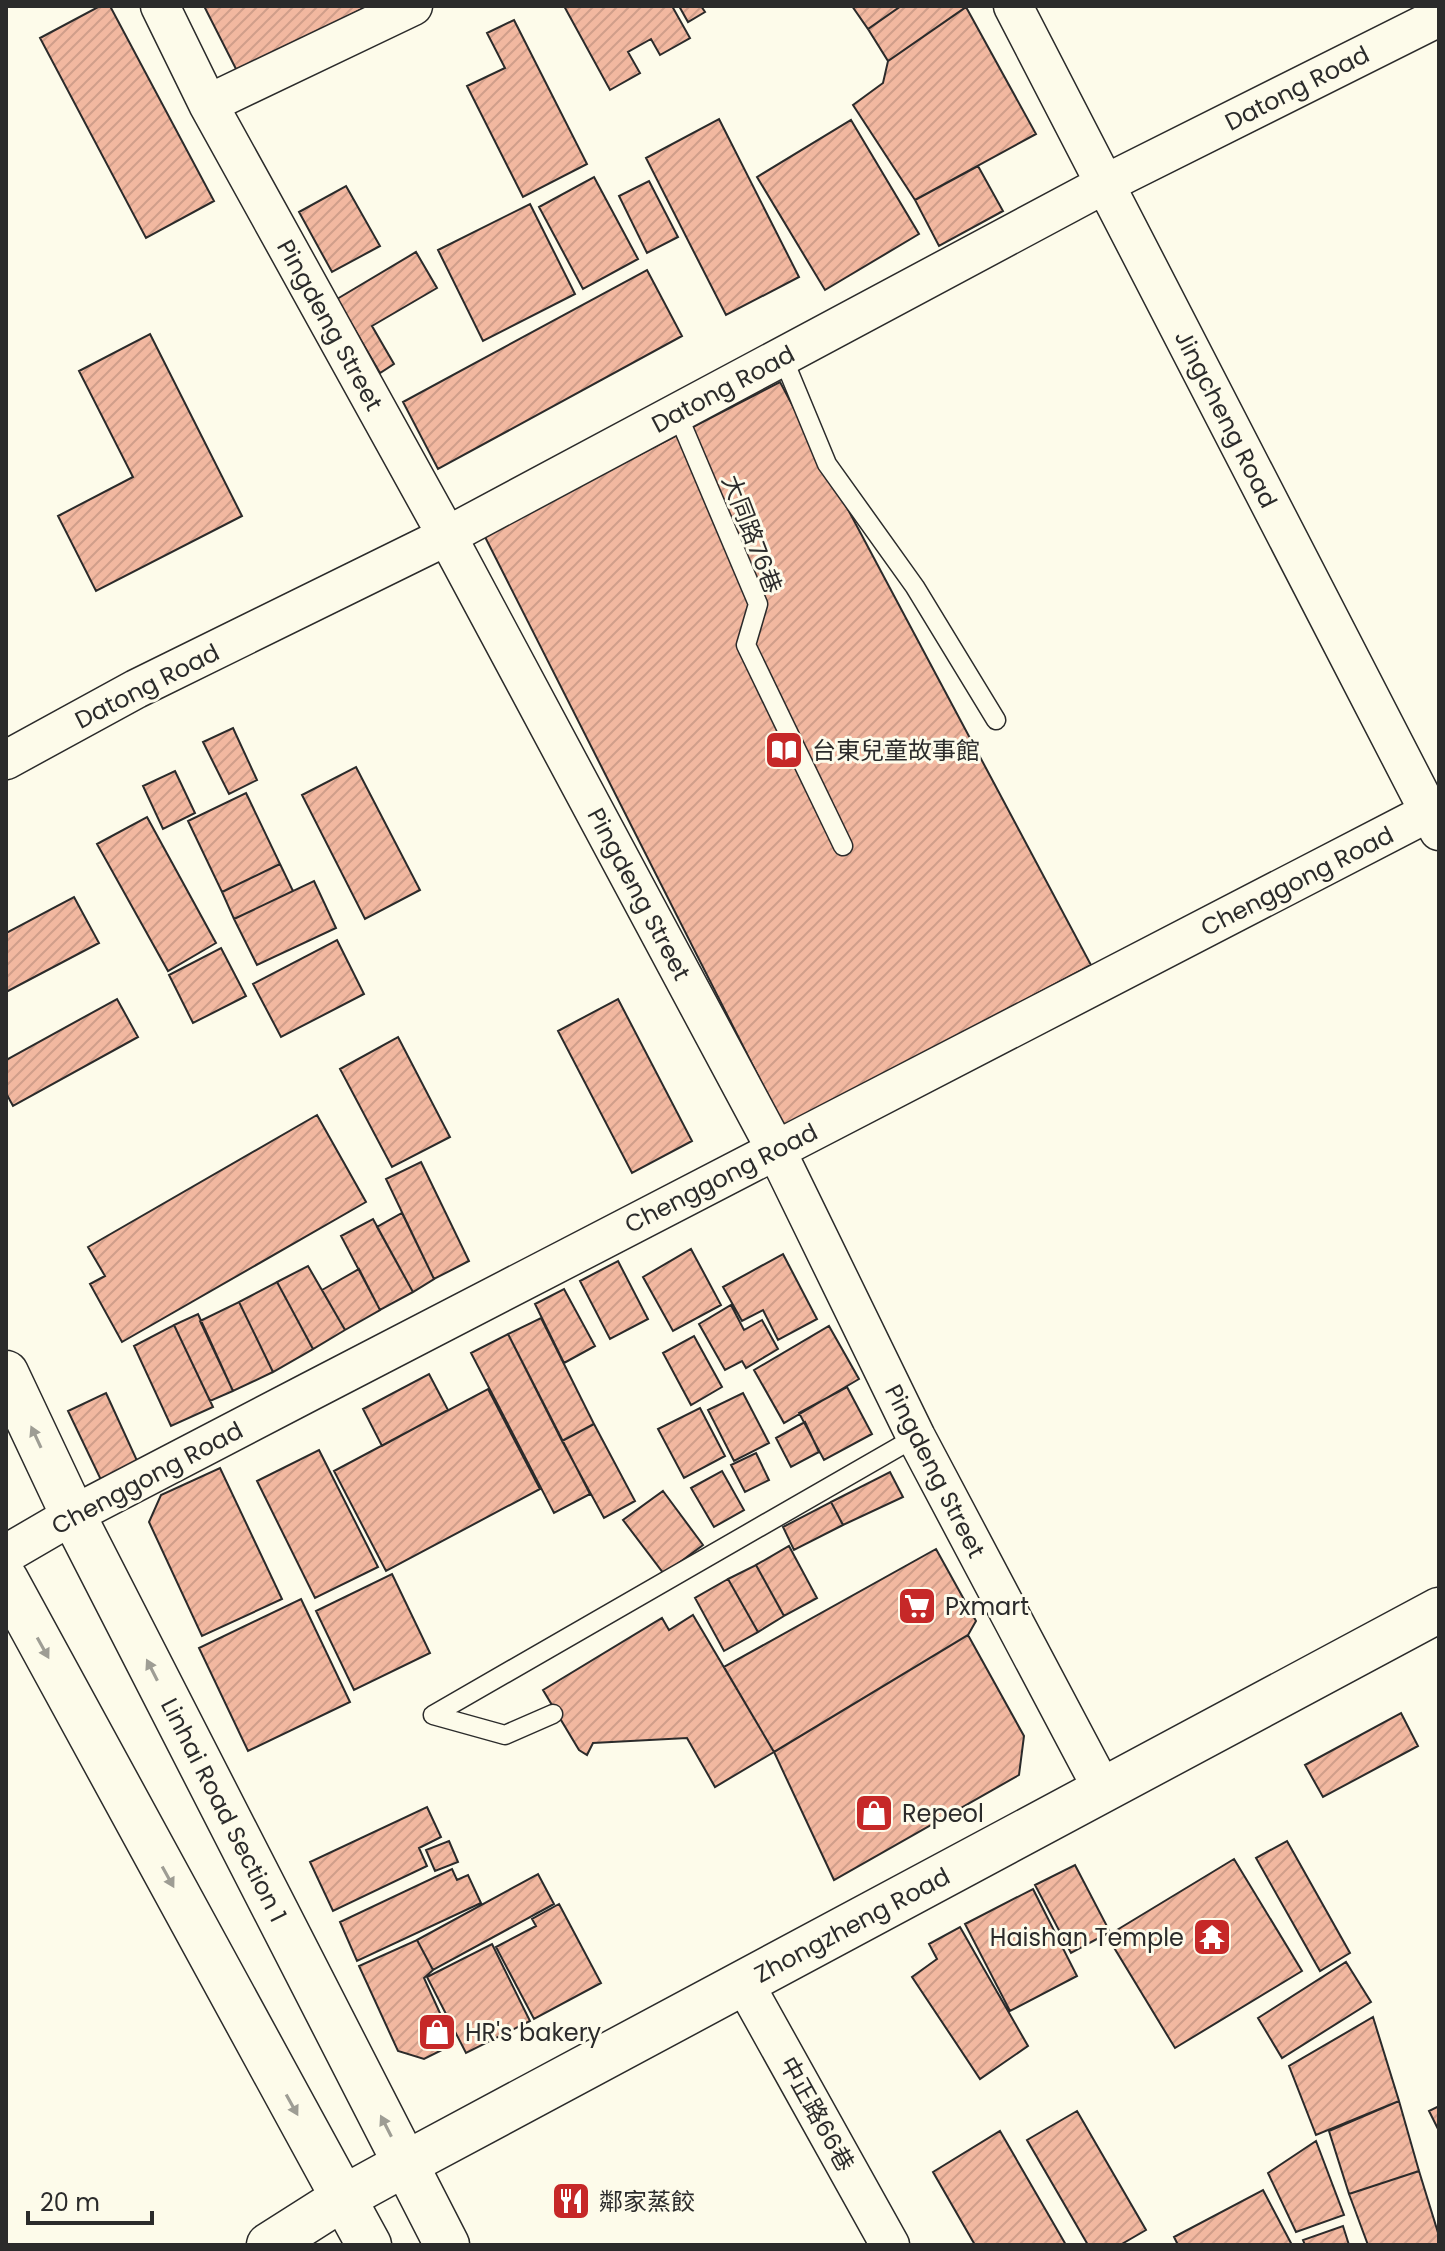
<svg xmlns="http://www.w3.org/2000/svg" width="1445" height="2251" viewBox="0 0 1445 2251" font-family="Poppins,'Noto Sans TC',sans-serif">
<defs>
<pattern id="building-hatch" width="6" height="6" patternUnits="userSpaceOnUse" patternTransform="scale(2)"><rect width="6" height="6" fill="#f2b8a0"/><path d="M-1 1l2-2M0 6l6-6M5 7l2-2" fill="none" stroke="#d09e8a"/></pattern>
</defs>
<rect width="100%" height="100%" fill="#fdfbea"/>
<!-- building -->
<path fill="url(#building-hatch)" stroke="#2b2b2b" stroke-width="2" d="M100 6H110L214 201 146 238 40 38Z
M204 6H368L238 73Z
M564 6H672L690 38 660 55 651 39 628 52 640 73 610 90Z
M679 6H701L705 12 688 22Z
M852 6H901L868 29Z
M901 6H965L966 7 888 61 868 29Z
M966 7 1036 134 915 200 853 105 883 83 888 61Z
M514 20 587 164 523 197 467 86 505 68 487 33Z
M719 119 799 277 726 315 646 158Z
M851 120 919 234 825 290 757 177Z
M978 166 1003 211 939 246 915 200Z
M594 177 638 259 583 289 539 207Z
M649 181 678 237 647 253 619 196Z
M346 186 380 246 332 272 299 212Z
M530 204 575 294 483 341 438 250Z
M416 252 437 288 372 326 394 364 380 373 337 299Z
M647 270 682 336 438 469 403 402Z
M150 334 242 516 96 591 58 516 133 477 79 371Z
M780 382 1091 965 784 1127 484 535Z
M233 728 257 780 229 794 203 742Z
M356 767 420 890 365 919 302 795Z
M175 771 195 813 163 829 143 786Z
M246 793 280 864 222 892 188 821Z
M147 817 216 943 168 971 97 844Z
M280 864 293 891 234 919 222 892Z
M314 881 336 928 257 965 234 919Z
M74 897 99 943 6 992V933Z
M337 940 364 994 281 1037 253 984Z
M221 948 246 996 193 1023 169 975Z
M117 999 138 1037 13 1106 6 1093V1060Z
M618 999 692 1141 632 1173 558 1031Z
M398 1037 450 1137 392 1167 340 1069Z
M317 1115 366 1202 122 1342 90 1284 105 1276 88 1247Z
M421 1162 469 1261 434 1279 386 1179Z
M402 1213 434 1279 413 1292 377 1227Z
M373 1219 413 1292 380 1310 341 1236Z
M691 1249 721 1305 673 1331 643 1277Z
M783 1254 817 1319 778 1340 763 1310 742 1321 723 1287Z
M618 1261 648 1319 610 1339 580 1281Z
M308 1266 345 1330 313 1349 277 1282Z
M359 1269 380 1310 345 1330 322 1290Z
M277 1282 313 1349 273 1372 239 1302Z
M564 1289 595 1346 564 1363 535 1304Z
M239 1302 273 1372 233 1391 200 1321Z
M731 1305 744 1330 762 1320 778 1349 746 1368 742 1361 725 1370 699 1324Z
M198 1314 233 1391 210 1401 174 1325Z
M541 1318 594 1424 562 1441 508 1334Z
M174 1325 213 1407 171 1426 134 1346Z
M829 1326 859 1379 784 1423 754 1370Z
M508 1334 590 1494 554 1513 471 1353Z
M694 1336 722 1387 691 1405 663 1353Z
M429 1374 448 1410 382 1446 363 1409Z
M847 1387 872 1434 824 1460 799 1413Z
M488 1389 540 1489 386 1571 334 1471Z
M106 1393 139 1465 102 1482 68 1411Z
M743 1393 769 1443 734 1461 708 1410Z
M700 1408 725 1456 684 1478 658 1429Z
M805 1422 819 1452 791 1467 776 1438Z
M594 1424 635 1501 604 1518 562 1441Z
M319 1450 378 1567 315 1598 257 1481Z
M756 1453 769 1480 745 1492 731 1465Z
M220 1468 282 1599 202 1636 149 1522 161 1495Z
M722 1471 744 1510 714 1527 691 1488Z
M890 1472 903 1497 843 1525 831 1502Z
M663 1491 703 1545 664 1574 623 1520Z
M831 1502 843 1525 794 1550 783 1527Z
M789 1546 817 1598 784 1616 756 1565Z
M936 1549 976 1621 968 1635 774 1752 724 1667Z
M756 1565 784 1616 758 1632 728 1579Z
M392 1574 430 1653 354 1690 316 1611Z
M728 1579 758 1632 724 1651 695 1598Z
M301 1599 350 1702 248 1751 199 1648Z
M693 1615 774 1752 715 1787 687 1738 593 1743 587 1755 579 1750 543 1690 662 1618 669 1630Z
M968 1635 1024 1736 1019 1775 834 1880 774 1752Z
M1401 1713 1418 1746 1323 1797 1305 1765Z
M427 1807 441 1837 419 1848 427 1866 333 1911 310 1862Z
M449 1841 458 1862 435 1871 426 1850Z
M1287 1841 1350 1953 1320 1971 1256 1858Z
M1234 1859 1302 1971 1175 2048 1107 1936Z
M1075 1865 1110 1932 1071 1953 1035 1885Z
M452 1869 457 1880 468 1875 481 1903 357 1961 340 1922Z
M538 1874 554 1904 433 1970 417 1940Z
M1033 1889 1077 1976 1010 2011 965 1924Z
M559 1904 601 1983 534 2019 496 1947 536 1926 532 1919Z
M960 1927 1028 2046 980 2079 912 1977 937 1959 929 1944Z
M417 1940 433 1970 424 1978 454 2044 424 2059 398 2051 359 1966Z
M492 1944 530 2021 466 2053 427 1977Z
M1346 1962 1371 2002 1282 2058 1258 2018Z
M1373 2017 1399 2101 1316 2135 1289 2066Z
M1399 2101 1419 2171 1349 2194 1329 2131Z
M1439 2106V2131L1429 2111Z
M1077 2111 1146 2230 1120 2245H1088L1027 2140Z
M1000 2131 1066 2245H975L933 2172Z
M1316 2141 1344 2215 1296 2232 1268 2173Z
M1419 2171 1439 2236V2245H1368L1349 2194Z
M1263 2190 1292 2245H1178L1174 2237Z
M1343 2226 1349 2245H1305L1303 2240Z"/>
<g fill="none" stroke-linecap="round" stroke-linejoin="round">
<defs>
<path id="lane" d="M783 358 827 464 915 587 996 720
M677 413 758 604 746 645 843 846
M553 1714 505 1735 433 1715 916 1437"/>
<path id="street" d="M160 6 208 104 447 536 776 1150 916 1437 1103 1790
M1013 6 1439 831
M208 104 413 6
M6 760 136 689 447 536 1105 184 1439 17
M6 1554 73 1515 309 1392 1439 807
M744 1983 890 2245"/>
<path id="secondary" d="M269 2245 343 2198 405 2164 1439 1610"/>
<path id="primary" d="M6 1373 73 1515 447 2245
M6 1580 369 2245"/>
</defs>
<!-- lane casing -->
<use href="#lane" stroke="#2b2b2b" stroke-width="21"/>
<!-- street casing -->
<use href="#street" stroke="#2b2b2b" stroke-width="41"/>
<!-- secondary casing -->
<use href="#secondary" stroke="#2b2b2b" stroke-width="47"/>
<!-- primary casing -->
<use href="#primary" stroke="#2b2b2b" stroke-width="47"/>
<!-- lane -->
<use href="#lane" stroke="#fdfbea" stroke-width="18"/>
<!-- street -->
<use href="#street" stroke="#fdfbea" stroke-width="38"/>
<!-- secondary -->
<use href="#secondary" stroke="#fdfbea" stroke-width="44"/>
<!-- primary -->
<use href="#primary" stroke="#fdfbea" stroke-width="44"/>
</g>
<!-- one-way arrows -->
<defs><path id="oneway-solid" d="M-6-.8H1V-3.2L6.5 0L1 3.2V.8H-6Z" transform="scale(2)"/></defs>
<g fill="#9e9d94">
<use href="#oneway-solid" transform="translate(36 1437) rotate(-115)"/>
<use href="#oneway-solid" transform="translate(43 1648) rotate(61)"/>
<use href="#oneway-solid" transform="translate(152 1670) rotate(-117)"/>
<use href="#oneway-solid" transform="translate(168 1877) rotate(61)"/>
<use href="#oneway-solid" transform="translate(292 2105) rotate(61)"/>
<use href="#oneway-solid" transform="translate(386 2126) rotate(-117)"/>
</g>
<!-- icons -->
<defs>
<symbol id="library-square" viewBox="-11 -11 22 22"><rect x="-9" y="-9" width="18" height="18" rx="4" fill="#c62828" stroke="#fdfbea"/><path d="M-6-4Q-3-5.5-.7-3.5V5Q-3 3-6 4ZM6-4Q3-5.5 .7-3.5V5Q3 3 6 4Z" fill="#fff"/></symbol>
<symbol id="supermarket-square" viewBox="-11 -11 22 22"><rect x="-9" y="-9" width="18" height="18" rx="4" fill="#c62828" stroke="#fdfbea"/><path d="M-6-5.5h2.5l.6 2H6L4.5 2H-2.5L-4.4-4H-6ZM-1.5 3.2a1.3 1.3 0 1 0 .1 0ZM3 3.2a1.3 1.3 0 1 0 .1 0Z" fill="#fff"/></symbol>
<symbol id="shop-square" viewBox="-11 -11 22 22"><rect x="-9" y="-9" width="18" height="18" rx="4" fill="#c62828" stroke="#fdfbea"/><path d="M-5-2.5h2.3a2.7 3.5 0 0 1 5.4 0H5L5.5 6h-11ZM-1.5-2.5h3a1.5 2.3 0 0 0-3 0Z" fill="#fff"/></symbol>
<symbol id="temple-square" viewBox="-11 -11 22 22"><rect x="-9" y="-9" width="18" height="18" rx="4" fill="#c62828" stroke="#fdfbea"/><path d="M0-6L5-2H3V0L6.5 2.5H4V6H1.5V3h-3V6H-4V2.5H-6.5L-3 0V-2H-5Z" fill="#fff"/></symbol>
<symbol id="restaurant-square" viewBox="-11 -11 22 22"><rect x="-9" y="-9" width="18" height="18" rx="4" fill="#c62828" stroke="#fdfbea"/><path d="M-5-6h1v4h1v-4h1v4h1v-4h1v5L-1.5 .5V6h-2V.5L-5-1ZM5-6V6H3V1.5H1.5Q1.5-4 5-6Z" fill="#fff"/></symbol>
</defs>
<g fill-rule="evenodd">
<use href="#library-square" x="762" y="728" width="44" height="44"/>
<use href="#supermarket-square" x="895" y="1584" width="44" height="44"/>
<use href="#shop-square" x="852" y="1791" width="44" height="44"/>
<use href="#temple-square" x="1190" y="1915" width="44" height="44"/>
<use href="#shop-square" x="415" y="2010" width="44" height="44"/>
<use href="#restaurant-square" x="549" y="2179" width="44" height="44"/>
</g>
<g text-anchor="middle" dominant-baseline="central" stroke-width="6" stroke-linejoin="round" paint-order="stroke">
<!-- street labels -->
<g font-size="24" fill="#2b2b2b" stroke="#fdfbea">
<text transform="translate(1297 88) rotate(-27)">Datong Road</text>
<text transform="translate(330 325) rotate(61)">Pingdeng Street</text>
<text transform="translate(723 389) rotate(-28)">Datong Road</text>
<text transform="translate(1226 419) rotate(63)">Jingcheng Road</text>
<text transform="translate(752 534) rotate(69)">大同路76巷</text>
<text transform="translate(147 686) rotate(-27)">Datong Road</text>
<text transform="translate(1297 881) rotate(-27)">Chenggong Road</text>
<text transform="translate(639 894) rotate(62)">Pingdeng Street</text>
<text transform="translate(721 1178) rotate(-27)">Chenggong Road</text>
<text transform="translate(935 1471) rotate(63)">Pingdeng Street</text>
<text transform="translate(147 1478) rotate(-28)">Chenggong Road</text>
<text transform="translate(224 1810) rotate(63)">Linhai Road Section 1</text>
<text transform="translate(852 1925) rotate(-28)">Zhongzheng Road</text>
<text transform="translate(817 2114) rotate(61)">中正路66巷</text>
</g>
<!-- poi labels -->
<g font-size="24" fill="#2b2b2b" stroke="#fdfbea" text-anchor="start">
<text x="812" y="750">台東兒童故事館</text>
<text x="945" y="1606">Pxmart</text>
<text x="902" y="1813">Repeol</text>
<text x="1184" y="1937" text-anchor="end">Haishan Temple</text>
<text x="465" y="2032">HR's bakery</text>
<text x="599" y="2201">鄰家蒸餃</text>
</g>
</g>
<!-- border -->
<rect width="1445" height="2251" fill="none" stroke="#2b2b2b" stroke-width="16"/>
<!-- scale -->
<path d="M28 2211v12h124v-12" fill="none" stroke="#2b2b2b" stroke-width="4"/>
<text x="40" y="2211" font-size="24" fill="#2b2b2b" stroke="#fdfbea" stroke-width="6" paint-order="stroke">20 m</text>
</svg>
